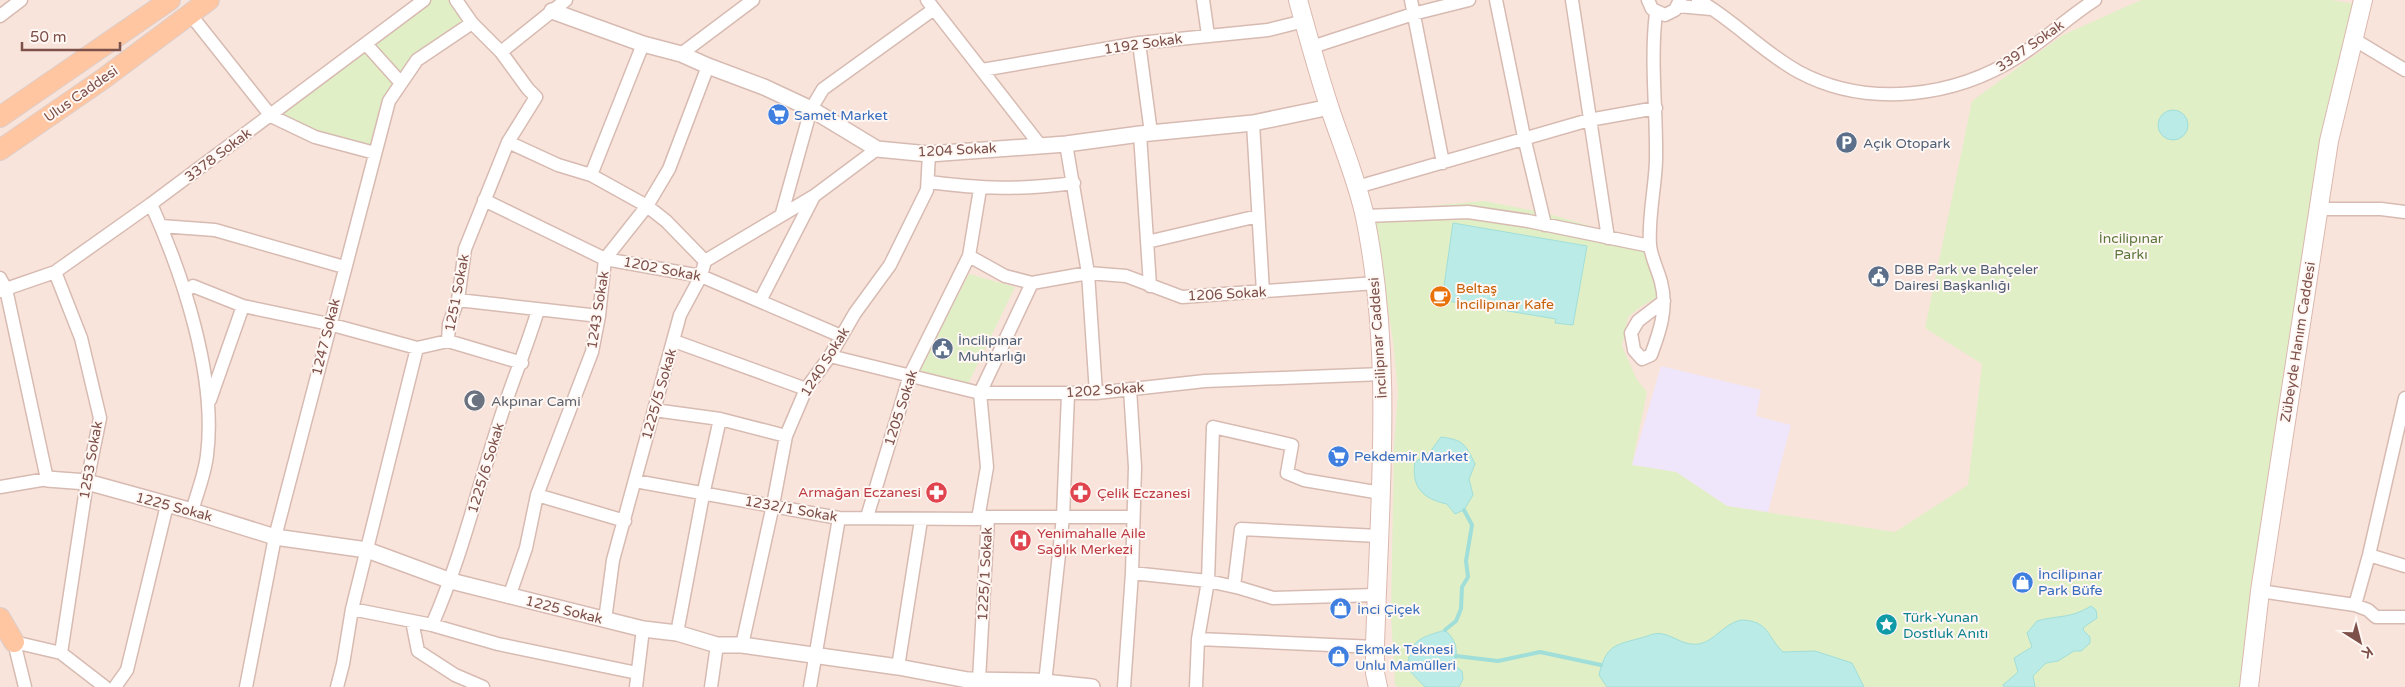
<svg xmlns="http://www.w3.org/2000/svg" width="2405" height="687" viewBox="0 0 2405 687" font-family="'Varela Round',sans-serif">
<rect width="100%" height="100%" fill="#fef2ea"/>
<!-- residential -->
<path fill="#f9e4db" d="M0 0H2405V687H0Z"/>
<!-- education -->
<path fill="#efe6fb" d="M1661 366 1761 390 1756 416 1791 425 1768 512 1727 506 1676 472 1632 465Z"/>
<!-- green -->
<path fill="#e0efc6" d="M424 0H456L472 23 417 60 389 101 375 153 271 116Z
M2141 0H2331L2362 5 2241 687H1398L1395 685 1391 613 1394 447 1398 392 1393 341 1373 211 1484 201 1546 213 1658 246 1657 297 1642 306 1628 317 1622 346 1637 380 1647 392 1632 465 1676 472 1727 506 1895 532 1968 485 1982 364 1925 328 1972 101 2063 35Z
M969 274 1015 287 968 384 918 370Z"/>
<!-- water -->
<path fill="#bbebe7" stroke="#a0ded9" d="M2158 125a15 15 0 1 1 30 0a15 15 0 1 1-30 0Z
M1453 223 1587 246 1573 325 1555 323 1556 319 1442 300Z
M1441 437C1463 440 1465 443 1475 464L1469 479 1473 495 1464 510 1455 514 1447 504C1423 499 1411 487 1415 462L1430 452Z
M2091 606 2096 610 2097 618 2084 627 2083 630 2090 637V643L2081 651H2074L2058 661 2046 663 2033 676 2035 687H2004L2003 685 2018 672 2014 658 2032 647 2027 633 2037 621C2058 615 2070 619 2091 606Z
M1741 620C1770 621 1766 636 1783 652L1815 651 1852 663 1864 687H1607L1599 675C1606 645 1615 645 1641 638 1649 636 1654 632 1663 634 1676 637 1684 646 1699 644 1715 641 1723 624 1741 620Z
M1445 630C1458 642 1457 650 1455 666L1462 671 1463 679 1459 687H1425L1408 669C1408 640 1420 638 1445 630Z"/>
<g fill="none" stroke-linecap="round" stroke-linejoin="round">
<!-- stream -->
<path stroke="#a0ded9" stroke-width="4" d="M1445 630 1456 621 1461 609 1462 587 1468 577 1466 561 1472 525 1464 510
M1456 656 1498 661 1540 652 1601 665"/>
<defs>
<path id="minor" d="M927 0 1040 145
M1203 0 1208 35
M1411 0 1443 163
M1496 0 1524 137 1545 225
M1572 0 1608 238
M1648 0 1652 9 1665 15 1675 10 1680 0
M1698 0C1734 20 1762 52 1799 72 1868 109 1956 97 2019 56 2046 39 2068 17 2095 0
M1678 6 1711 9
M1656 13C1650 62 1657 112 1656 161 1655 189 1648 218 1650 245 1651 257 1658 270 1661 282 1668 308 1660 331 1651 355L1642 359 1634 350 1631 333 1638 321 1664 301
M190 14 271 116 315 137 375 153
M0 16 21 0
M2355 40 2405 70
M1139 43 1151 133
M366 44 401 83
M1312 47 1413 14 1469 0
M501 52 566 0
M681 54 753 0
M982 70 1139 43 1268 30 1304 21
M1253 123 1263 292
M1140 134 1150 286
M508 142 558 165 591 175 647 206 666 221 705 261
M1066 144 1088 273 1096 393
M591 175 643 44
M929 182C982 189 1020 190 1074 183
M1357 187 1589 120 1656 108
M484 200 605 259 701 276 841 336
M151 204C183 275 217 377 207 455 205 474 197 493 192 511
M2318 209H2381L2405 212
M782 213 811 109 823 89 934 9
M1365 216 1468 212 1528 221 1650 246
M161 226 215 230 344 267
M1147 242 1258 216
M969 256 1005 276 1032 283 1088 273 1126 276 1182 297 1376 283
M55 272 81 338 100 418 87 482 61 653
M0 278 6 289 47 479 0 487
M0 291 55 272 151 204 424 0
M185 291 193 286 243 306 329 324 417 348
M761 299 814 196
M458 300 599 316
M448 341 522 363
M674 341 806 389
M830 356 980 393H1096L1205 381 1383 374
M210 400 243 306
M654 410 720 419 786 436
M635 481 839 518 978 519
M537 495 625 521
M867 517 910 375 969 256 980 189
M988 517H1133
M2369 555 2405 566
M1132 573 1208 581 1240 588 1273 598 1376 595
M1234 586 1241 529 1378 536
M2260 591 2355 605 2368 610 2376 617H2405
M509 597 526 548 537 495 592 352 599 316 605 259 647 206 669 169 708 66
M2355 605 2369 555 2405 398
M352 609 432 625 498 644 637 673
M605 620 613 560 680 315 701 276 705 261 814 196 877 149
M412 621 418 651 455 675 483 687
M432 625C460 561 476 495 497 429 509 389 526 350 538 310
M677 633 703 495 720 419
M1198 639 1375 647
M742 645 773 505 786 436 806 389 830 356 855 313 890 265 927 190 929 154
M898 667 921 520
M979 680 988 517 978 519 987 467 980 393 1032 283
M1045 683 1063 517 1068 394
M25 687 14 642 61 653 105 687
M115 687 127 670 167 505
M246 687 275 537 389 101 417 60 472 23
M337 687 343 664 352 609 417 348 448 341 449 324 458 300 465 249 508 142 536 97 528 89 501 52 472 23 456 0
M636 687 643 629
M711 687 717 645
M810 687 839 518
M1124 687 1132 573 1135 467 1130 389
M1196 687 1198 639 1208 581 1213 427 1292 445 1287 473 1304 480 1381 493"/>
<path id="tertiary" d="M552 11 643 44 681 54 708 66 764 87 811 109 877 149 929 154 1066 144 1140 134 1253 123 1330 107
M47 479 87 482 192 511 275 537 367 550 451 581 643 629 677 633 717 645H742L898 667 968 680 1035 681 1092 687"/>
<path id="secondary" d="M1298 0C1308 36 1318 73 1330 109 1342 145 1357 180 1365 217 1394 359 1379 504 1375 647V673L1378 687
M2249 687 2260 591 2329 141 2363 0"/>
<path id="primary" d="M0 117 170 0
M0 150 103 79 209 0
M0 618 14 642"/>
</defs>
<!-- minor casing -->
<use href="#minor" stroke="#d7bbb2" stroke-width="15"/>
<!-- tertiary casing -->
<use href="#tertiary" stroke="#d7bbb2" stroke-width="18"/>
<!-- secondary casing -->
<use href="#secondary" stroke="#dbb8af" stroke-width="20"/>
<!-- primary casing -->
<use href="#primary" stroke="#dbcecc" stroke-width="22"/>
<!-- minor -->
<use href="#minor" stroke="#fff" stroke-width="12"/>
<!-- tertiary -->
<use href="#tertiary" stroke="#fff" stroke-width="15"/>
<!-- secondary -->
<use href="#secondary" stroke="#fff" stroke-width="18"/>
<!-- primary -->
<use href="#primary" stroke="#ffc6a1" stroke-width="20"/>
</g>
<!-- icons -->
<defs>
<symbol id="supermarket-disc" viewBox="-11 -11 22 22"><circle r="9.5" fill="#3f7fe0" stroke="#fff7f3"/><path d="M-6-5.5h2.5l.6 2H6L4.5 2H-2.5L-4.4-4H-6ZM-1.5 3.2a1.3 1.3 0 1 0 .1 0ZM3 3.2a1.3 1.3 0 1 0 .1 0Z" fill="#fff"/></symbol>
<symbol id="parking-disc" viewBox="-11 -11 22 22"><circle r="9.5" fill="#5c6f8a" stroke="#fff7f3"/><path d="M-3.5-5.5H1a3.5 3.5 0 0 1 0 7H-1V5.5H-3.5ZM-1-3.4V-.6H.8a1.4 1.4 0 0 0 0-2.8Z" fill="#fff"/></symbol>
<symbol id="civic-disc" viewBox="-11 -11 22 22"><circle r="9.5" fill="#5c6f8a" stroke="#fff7f3"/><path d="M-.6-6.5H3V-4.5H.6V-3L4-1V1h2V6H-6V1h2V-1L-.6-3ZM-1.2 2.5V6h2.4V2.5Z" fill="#fff"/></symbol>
<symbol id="cafe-disc" viewBox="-11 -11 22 22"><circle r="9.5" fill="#e8710a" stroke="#fff7f3"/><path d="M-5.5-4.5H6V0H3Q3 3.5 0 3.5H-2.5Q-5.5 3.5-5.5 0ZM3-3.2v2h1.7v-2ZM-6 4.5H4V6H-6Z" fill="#fff"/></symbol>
<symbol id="mosque-disc" viewBox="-11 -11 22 22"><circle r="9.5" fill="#6b7280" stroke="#fff7f3"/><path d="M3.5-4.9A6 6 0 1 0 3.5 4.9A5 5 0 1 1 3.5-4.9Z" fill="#fff"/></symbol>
<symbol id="pharmacy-disc" viewBox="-11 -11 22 22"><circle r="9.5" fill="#e0444e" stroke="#fff7f3"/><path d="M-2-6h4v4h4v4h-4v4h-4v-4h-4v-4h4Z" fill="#fff"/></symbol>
<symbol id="hospital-disc" viewBox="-11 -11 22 22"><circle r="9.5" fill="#e0444e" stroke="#fff7f3"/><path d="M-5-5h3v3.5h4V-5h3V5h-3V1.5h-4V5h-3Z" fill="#fff"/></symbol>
<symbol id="shop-disc" viewBox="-11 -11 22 22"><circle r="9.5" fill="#3f7fe0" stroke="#fff7f3"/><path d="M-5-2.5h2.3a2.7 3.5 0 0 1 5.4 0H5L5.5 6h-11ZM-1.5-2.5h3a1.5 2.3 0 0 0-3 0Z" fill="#fff"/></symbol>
<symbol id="sight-disc" viewBox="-11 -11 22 22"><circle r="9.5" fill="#0f9aa8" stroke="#fff7f3"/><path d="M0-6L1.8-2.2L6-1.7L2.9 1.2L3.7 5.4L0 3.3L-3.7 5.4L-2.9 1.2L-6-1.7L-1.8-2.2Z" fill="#fff"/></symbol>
</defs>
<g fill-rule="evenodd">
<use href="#supermarket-disc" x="766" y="102" width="25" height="25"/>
<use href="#parking-disc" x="1834" y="130" width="25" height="25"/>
<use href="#civic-disc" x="1866" y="264" width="25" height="25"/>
<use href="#cafe-disc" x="1428" y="284" width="25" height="25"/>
<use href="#civic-disc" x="930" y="336" width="25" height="25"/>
<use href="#mosque-disc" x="462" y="388" width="25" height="25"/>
<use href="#supermarket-disc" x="1326" y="444" width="25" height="25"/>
<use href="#pharmacy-disc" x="924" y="480" width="25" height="25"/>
<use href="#pharmacy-disc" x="1068" y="480" width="25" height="25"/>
<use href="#hospital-disc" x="1008" y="528" width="25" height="25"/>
<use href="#shop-disc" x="2010" y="570" width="25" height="25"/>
<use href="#shop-disc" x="1328" y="596" width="25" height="25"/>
<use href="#sight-disc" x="1874" y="612" width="25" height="25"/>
<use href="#shop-disc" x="1326" y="644" width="25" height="25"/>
</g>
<g text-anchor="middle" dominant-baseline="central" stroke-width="4" stroke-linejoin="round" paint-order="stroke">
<!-- street labels -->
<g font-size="14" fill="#7d5049" stroke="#fff7f3">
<text transform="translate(1143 44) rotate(-8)">1192 Sokak</text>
<text transform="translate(2030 46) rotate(-35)">3397 Sokak</text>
<text transform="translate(81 94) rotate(-35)">Ulus Caddesi</text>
<text transform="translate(957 150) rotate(-3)">1204 Sokak</text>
<text transform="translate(218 155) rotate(-37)">3378 Sokak</text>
<text transform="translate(662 269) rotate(11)">1202 Sokak</text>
<text transform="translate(457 293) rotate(-79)">1251 Sokak</text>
<text transform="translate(1227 294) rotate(-3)">1206 Sokak</text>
<text transform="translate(598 310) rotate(-81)">1243 Sokak</text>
<text transform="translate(326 337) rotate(-76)">1247 Sokak</text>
<text transform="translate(1378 338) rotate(-94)">İncilipınar Caddesi</text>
<text transform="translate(2298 342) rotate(-81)">Zübeyde Hanım Caddesi</text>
<text transform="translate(825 362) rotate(-58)">1240 Sokak</text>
<text transform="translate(1105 390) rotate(-4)">1202 Sokak</text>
<text transform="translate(659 394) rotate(-74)">1225/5 Sokak</text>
<text transform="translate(901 408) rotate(-72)">1205 Sokak</text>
<text transform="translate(91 460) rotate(-80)">1253 Sokak</text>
<text transform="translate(486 468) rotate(-73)">1225/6 Sokak</text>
<text transform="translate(174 507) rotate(15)">1225 Sokak</text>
<text transform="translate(791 509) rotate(10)">1232/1 Sokak</text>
<text transform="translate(985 574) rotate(-87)">1225/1 Sokak</text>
<text transform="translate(564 610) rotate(14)">1225 Sokak</text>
</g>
<!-- shop labels -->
<g font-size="14" fill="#366cbe" stroke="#fff7f3" text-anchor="start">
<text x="794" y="115">Samet Market</text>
<text x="1354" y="456">Pekdemir Market</text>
<text x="2038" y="574">İncilipınar<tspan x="2038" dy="16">Park Büfe</tspan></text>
<text x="1357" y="609">İnci Çiçek</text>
<text x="1355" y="649">Ekmek Teknesi<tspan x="1355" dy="16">Unlu Mamülleri</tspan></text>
</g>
<!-- service labels -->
<g font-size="14" fill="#4e5e75" stroke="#fff7f3" text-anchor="start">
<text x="1863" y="143">Açık Otopark</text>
<text x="1894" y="269">DBB Park ve Bahçeler<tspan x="1894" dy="16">Dairesi Başkanlığı</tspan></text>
<text x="958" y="340">İncilipınar<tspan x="958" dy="16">Muhtarlığı</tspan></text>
</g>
<!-- park labels -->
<g font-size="14" fill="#5b773b" stroke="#fff7f3">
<text x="2131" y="238">İncilipınar<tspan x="2131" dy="16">Parkı</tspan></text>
</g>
<!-- food labels -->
<g font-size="14" fill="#c56008" stroke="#fff7f3" text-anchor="start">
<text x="1456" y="288">Beltaş<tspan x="1456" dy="16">İncilipınar Kafe</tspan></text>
</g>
<!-- worship labels -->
<g font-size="14" fill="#5b616d" stroke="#fff7f3" text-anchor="start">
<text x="491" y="401">Akpınar Cami</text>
</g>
<!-- health labels -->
<g font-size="14" fill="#be3a42" stroke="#fff7f3" text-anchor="start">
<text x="921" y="492" text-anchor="end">Armağan Eczanesi</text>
<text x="1097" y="493">Çelik Eczanesi</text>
<text x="1037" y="533">Yenimahalle Aile<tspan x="1037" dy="16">Sağlık Merkezi</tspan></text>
</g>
<!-- culture labels -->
<g font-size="14" fill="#0d838f" stroke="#fff7f3" text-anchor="start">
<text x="1903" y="617">Türk-Yunan<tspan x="1903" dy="16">Dostluk Anıtı</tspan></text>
</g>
</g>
<!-- north arrow -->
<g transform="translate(2360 642) rotate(144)" stroke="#fff7f3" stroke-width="4" paint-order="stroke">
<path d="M0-4L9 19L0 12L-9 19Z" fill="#7d5049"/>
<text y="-8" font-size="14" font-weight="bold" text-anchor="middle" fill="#7d5049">K</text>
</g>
<!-- scale -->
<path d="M22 42v8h98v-8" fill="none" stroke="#7d5049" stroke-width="2.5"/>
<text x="30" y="42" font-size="15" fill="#7d5049" stroke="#fff7f3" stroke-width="4" paint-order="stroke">50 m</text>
</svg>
